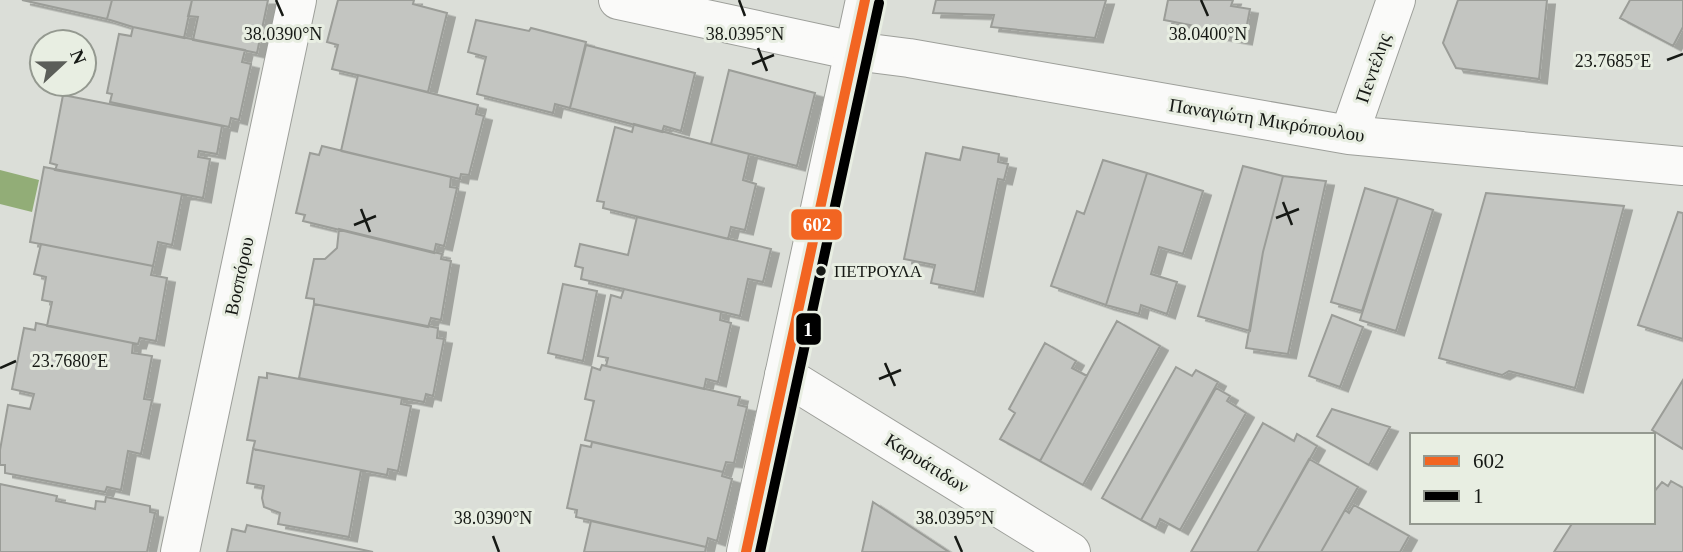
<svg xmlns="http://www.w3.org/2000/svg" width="1683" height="552" viewBox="0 0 1683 552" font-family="'Times New Roman',serif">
<defs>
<filter id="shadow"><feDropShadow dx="8" dy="4.5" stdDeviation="0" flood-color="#0004"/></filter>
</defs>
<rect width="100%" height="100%" fill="#dbded8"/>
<!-- water -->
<path fill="#92ad77" d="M0 170 39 180 32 212 0 204Z"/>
<!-- building -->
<path fill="#c3c5c1" stroke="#9b9d98" stroke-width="2" filter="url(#shadow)" d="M22 0H112L107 19Z
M112 0H192L184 38 133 27 107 19Z
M192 0H268L257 53 193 40 198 17 188 16Z
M338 0H414L413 4 447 13 428 92 332 69 338 45 327 42Z
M936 0H1106L1095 38 991 27 994 15 933 13Z
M1168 0H1233L1231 6 1250 9 1244 40 1194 31 1195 26 1164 20Z
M1458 0H1547L1539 79 1456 68 1443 43Z
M1630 0H1683V27L1673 46 1620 18Z
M476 20 529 31 531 28 586 42 570 108 555 104 553 113 477 94 486 57 468 52Z
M133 27 245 50 242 62 251 64 239 120 231 118 229 127 110 102 112 94 107 93 119 34 131 36Z
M586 45 695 73 681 131 664 126 662 132 570 108Z
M729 70 815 93 797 166 711 144Z
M358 75 478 105 476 114 484 116 469 175 461 174 460 179 341 151Z
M63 95 222 126 217 154 199 151 198 157 210 159 203 198 55 170 57 165 50 163Z
M634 124 749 154 743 180 756 184 745 230 731 227 728 239 603 208 604 202 597 201 615 127 632 132Z
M322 146 451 177 450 187 457 188 444 246 436 244 434 253 303 221 305 215 296 213 310 153 319 155Z
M963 147 999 154 998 162 1008 164 1004 180 998 179 975 292 931 283 935 265 904 259 926 153 960 160Z
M1103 160 1147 173 1106 305 1051 286 1077 211 1084 214Z
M1243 166 1283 176 1263 252 1250 331 1198 316Z
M44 167 182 194 172 245 158 242 153 266 30 242Z
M1147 173 1203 191 1183 254 1159 247 1151 274 1177 282 1167 314 1141 305 1139 314 1106 305Z
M1283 176 1326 181 1288 354 1246 348 1263 252Z
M1365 188 1398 198 1362 311 1331 302Z
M1486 193 1624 206 1575 388 1509 371 1502 375 1439 358Z
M1398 198 1433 210 1396 331 1360 320Z
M1678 212 1683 213V339L1638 325Z
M637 217 771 249 763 282 748 279 740 316 581 279 583 268 575 266 580 244 628 255Z
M339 229 442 254 441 259 451 261 441 320 431 318 428 327 314 304V299L306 298 314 259H325L337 248Z
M41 244 153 266 151 275 167 278 156 341 140 338 138 344 47 326 52 302 42 300 46 277 34 274Z
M563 284 597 291 583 361 548 353Z
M624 289 721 312 720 320 731 323 718 382 706 379 704 389 606 366 608 358 598 356 611 295 621 298Z
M314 304 438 328 437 338 444 339 433 396 426 394 424 402 299 378Z
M1332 315 1363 327 1340 387 1309 376Z
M1117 321 1160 346 1083 485 1040 461Z
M36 323 133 343 132 353 152 356 144 399 152 400 141 454 128 451 121 490 107 487 105 492 5 473V465H0V450L8 405 30 409 34 394 12 389 24 328 35 330Z
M1045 343 1076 361 1072 368 1087 376 1040 461 1000 439 1015 413 1009 409Z
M602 365 740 397 738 405 747 407 734 463 726 462 723 472 585 440 594 401 585 399 592 367 600 370Z
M1176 367 1192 376 1196 370 1218 382 1141 520 1102 498Z
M267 373 402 398 401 404 411 406 398 471 388 469 387 475 253 449 255 441 247 440 259 377 267 378Z
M1683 380V449L1652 430Z
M1216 388 1230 396 1227 401 1246 413 1180 530 1160 519 1156 528 1141 520Z
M1332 409 1390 427 1369 465 1317 436Z
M1263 423 1294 441 1297 434 1317 446 1257 552H1191Z
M592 442 723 472 722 476 732 479 717 541 708 538 706 547 576 517 577 510 567 508 581 445 591 447Z
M253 449 361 470 349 537 278 524 280 513 264 507 262 498 264 486 247 483Z
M1309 459 1358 487 1321 552H1257Z
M1671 481 1683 488V552H1554L1573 522H1653V493L1662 482 1668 486Z
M0 484 57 496 56 501 95 509 96 501 105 502 106 497 150 506V512L155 513 147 552H0Z
M873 502 949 552H862Z
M1354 505 1409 536 1400 552H1321L1345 510 1349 513Z
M591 521 706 547 705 552H584Z
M247 525 373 552H227L232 529 245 532Z"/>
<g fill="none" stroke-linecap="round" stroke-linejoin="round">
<defs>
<path id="street" d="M618 0 854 51 909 58 1349 135 1683 166
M1349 135 1396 0
M784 375 1071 552
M180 552 297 0"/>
<path id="secondary" d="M746 552 865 0"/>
</defs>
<!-- street casing -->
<use href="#street" stroke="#9d9f9a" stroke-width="40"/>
<!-- secondary casing -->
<use href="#secondary" stroke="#9d9f9a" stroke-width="40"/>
<!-- street -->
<use href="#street" stroke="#fafaf9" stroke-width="38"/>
<!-- secondary -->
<use href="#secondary" stroke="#fafaf9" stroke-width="38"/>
<defs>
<path id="bus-1" d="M746 552 865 0"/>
<path id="bus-2" d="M760 552 879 3"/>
</defs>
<!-- bus-1 casing -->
<use href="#bus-1" stroke="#e8eee2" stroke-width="16"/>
<!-- bus-2 casing -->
<use href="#bus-2" stroke="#e8eee2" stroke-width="16"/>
<!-- bus-1 -->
<use href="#bus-1" stroke="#f26522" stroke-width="10"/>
<!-- bus-2 -->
<use href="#bus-2" stroke="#000" stroke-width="10"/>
</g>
<!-- ticks -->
<path fill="none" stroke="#161915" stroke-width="2.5" d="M276 0 283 16M739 0 745 16M1201 0 1208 16M758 48 767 71M1667 60 1683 54M752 64 774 55M1283 202 1292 225M361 209 370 232M1276 218 1299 209M354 225 376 216M885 363 895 386M0 368 16 361M879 379 901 370M493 536 499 552M955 536 962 552"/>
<!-- markers -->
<circle fill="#161915" stroke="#e8eee2" stroke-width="2.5" cx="821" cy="271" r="6"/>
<g text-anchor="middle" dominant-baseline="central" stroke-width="6" stroke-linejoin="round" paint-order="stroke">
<!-- bus labels -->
<g font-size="17" fill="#161915" stroke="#e8eee2" text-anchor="start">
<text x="834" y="271">ΠΕΤΡΟΥΛΑ</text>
</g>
<!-- street labels -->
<g font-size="19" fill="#161915" stroke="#e8eee2">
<text transform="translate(1373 68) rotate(-71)">Πεντέλης</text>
<text transform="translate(1267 120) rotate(9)">Παναγιώτη Μικρόπουλου</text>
<text transform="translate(239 276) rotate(-78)">Βοσπόρου</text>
<text transform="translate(927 463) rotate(32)">Καρυάτιδων</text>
</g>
</g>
<g font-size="18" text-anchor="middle" fill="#161915" stroke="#e8eee2" stroke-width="6" stroke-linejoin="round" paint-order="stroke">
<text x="283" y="40">38.0390°N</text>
<text x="745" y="40">38.0395°N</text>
<text x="1208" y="40">38.0400°N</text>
<text x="1613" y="67">23.7685°E</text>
<text x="70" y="367">23.7680°E</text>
<text x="493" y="524">38.0390°N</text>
<text x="955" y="524">38.0395°N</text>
</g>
<g stroke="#e8eee2" stroke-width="2.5">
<rect x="790" y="208" width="53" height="33" rx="7" fill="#f26522"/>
<rect x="795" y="312" width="27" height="34" rx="7" fill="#000"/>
</g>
<g font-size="19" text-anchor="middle" font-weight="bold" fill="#fff">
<text x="817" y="231">602</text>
<text x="808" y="336">1</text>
</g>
<!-- legend -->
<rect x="1410" y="433" width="245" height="91" fill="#e8eee2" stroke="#949990" stroke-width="2"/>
<rect x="1424" y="456" width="35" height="10" fill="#f26522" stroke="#949990" stroke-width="2"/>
<text x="1473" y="468" font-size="21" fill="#161915">602</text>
<rect x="1424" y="491" width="35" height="10" fill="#000000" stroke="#949990" stroke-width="2"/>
<text x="1473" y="503" font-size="21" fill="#161915">1</text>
<!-- north arrow -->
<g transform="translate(63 63) rotate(68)"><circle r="33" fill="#e8eee2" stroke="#949990" stroke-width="2"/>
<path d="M0-5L12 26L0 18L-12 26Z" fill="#5b5e59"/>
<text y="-10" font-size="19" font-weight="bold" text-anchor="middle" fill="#161915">N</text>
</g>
</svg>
